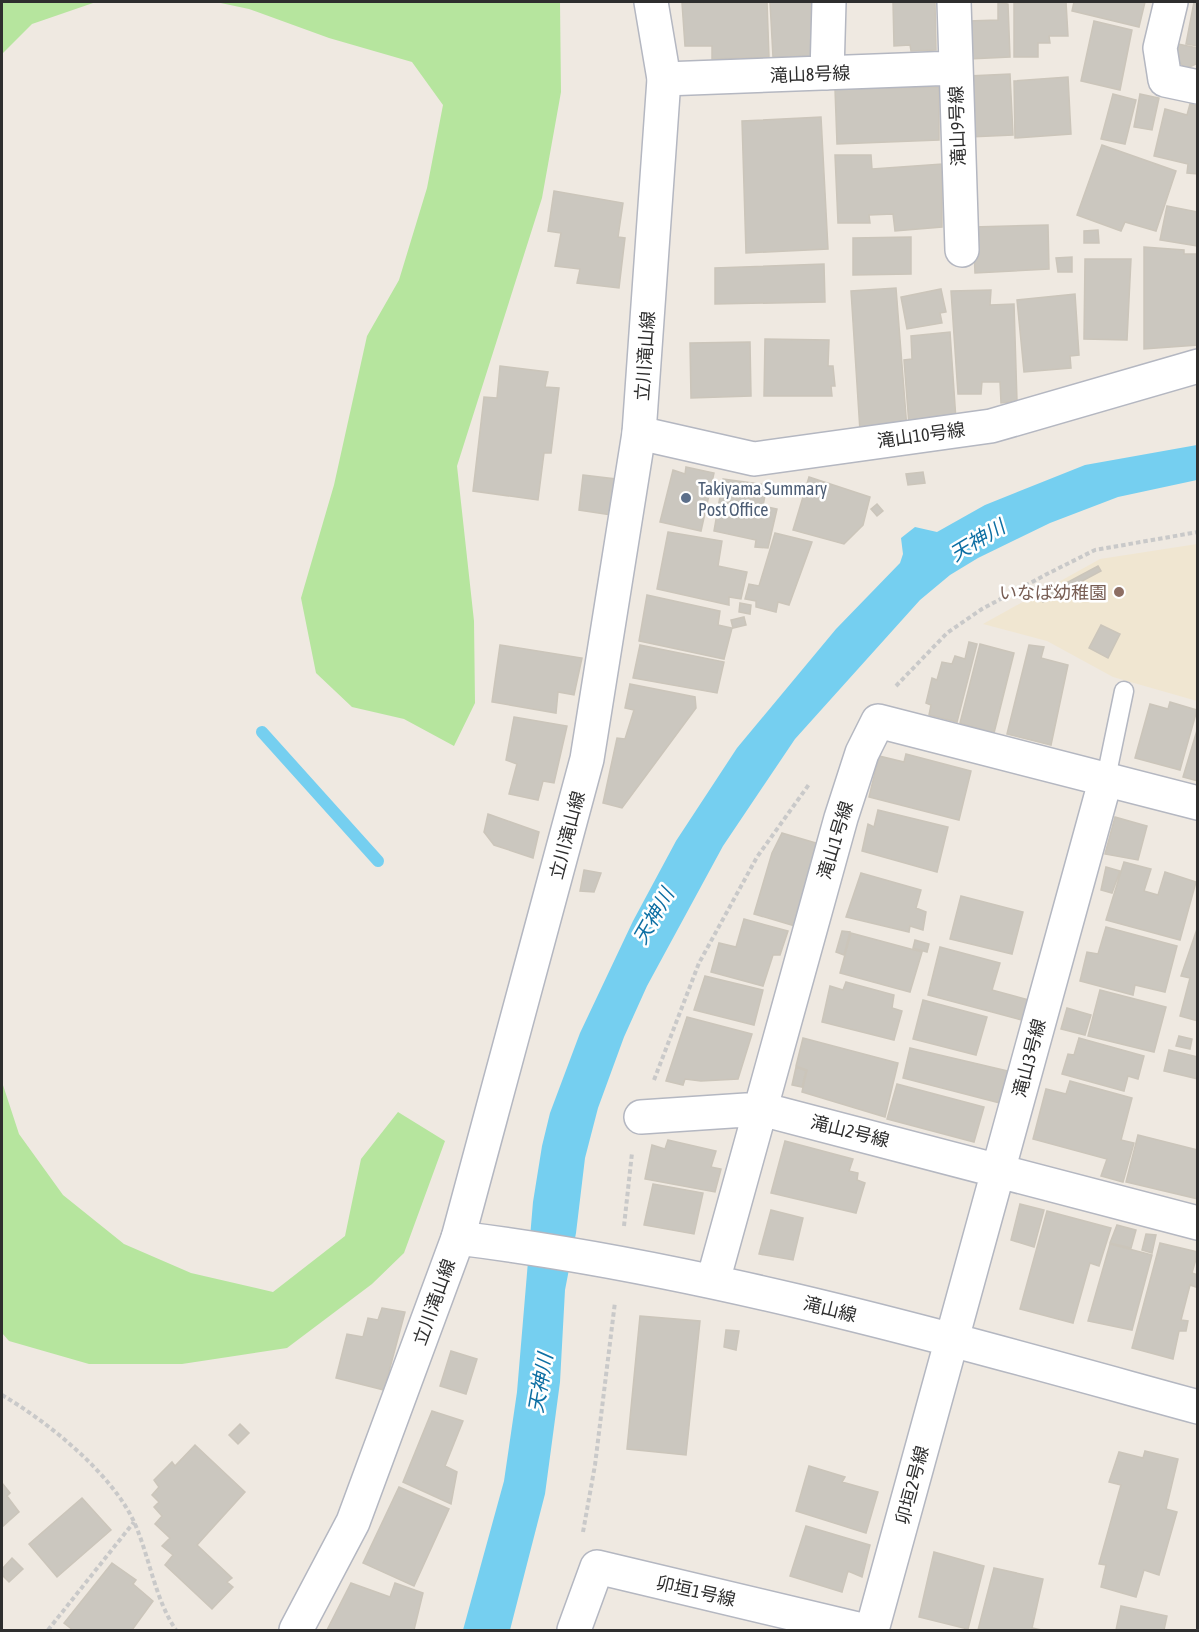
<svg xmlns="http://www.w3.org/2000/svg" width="1199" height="1632" viewBox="0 0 1199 1632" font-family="'Asap Condensed','Noto Sans JP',sans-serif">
<rect width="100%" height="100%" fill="#efe9e1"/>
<!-- education -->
<path fill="#f0e6d1" d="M1197 544V701L1113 677 1047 641 983 624 1100 559Z"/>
<!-- green -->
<path fill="#b6e59e" d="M2 2H96L32 24 2 54Z
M216 2H560L561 92 542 198 457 466 474 621 475 703 454 746 404 719 352 707 316 673 301 598 334 485 367 336 399 280 427 188 443 105 412 62 329 38 249 9Z
M2 1082 19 1134 63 1195 124 1244 191 1273 273 1292 345 1236 361 1159 398 1112 445 1141 404 1253 372 1284 287 1348 182 1364H89L9 1341 2 1333Z"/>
<!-- water -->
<path fill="#75cff0" d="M1197 445V480L1118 497 1050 523 978 558 950 575 920 600 795 739 723 846 647 986 624 1037 598 1108 585 1158 576 1233 565 1290 560 1382 545 1494 510 1630H463L504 1481 517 1392 533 1202 542 1146 550 1113 580 1033 633 921 676 841 737 748 836 629 900 563 903 554 901 538 915 527 937 532 985 505 1085 465Z"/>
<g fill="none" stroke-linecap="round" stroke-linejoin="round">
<!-- stream -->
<path stroke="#75cff0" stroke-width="12" d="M262 732 378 861"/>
</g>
<!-- building -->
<path fill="#cbc7bf" stroke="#cbc5ba" stroke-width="1.5" d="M767 2 769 57 712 59V46H685L682 3Z
M770 2H811L813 56 773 57Z
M893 2H935L936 50 911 51 910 45 894 46Z
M998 2 1008 4 1010 57 969 59 968 21 998 20Z
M1043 2H1066L1068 36H1049L1050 43H1038V57H1014V3Z
M1074 2H1145L1139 27 1072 11Z
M1194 2H1198V46L1186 44Z
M1094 21 1132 30 1120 90 1081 81Z
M1178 44 1198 48 1196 64 1185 69 1175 56Z
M1010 74 1013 135 969 137 968 76Z
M1068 77 1071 134 1015 138 1014 81Z
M939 87V140L837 144 835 89Z
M1113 94 1136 100 1125 144 1101 139Z
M1140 94 1159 98 1152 130 1134 127Z
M1190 104 1198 106V174L1187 173 1188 164 1154 156 1165 109 1187 115Z
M821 117 828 249 746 253 742 121Z
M1102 145 1176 171 1156 231 1125 222 1121 231 1077 215Z
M835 155H871L872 169 942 164V227L895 231 893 214 869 215 870 223H838Z
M554 191 623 203 618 237 625 238 619 288 577 283 580 269 555 266 561 233 548 231Z
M1167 206 1198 212V246L1160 240Z
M1048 225 1049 269 975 273 973 227Z
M1098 230 1099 243H1084V231Z
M911 237V274L853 275V238Z
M1144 247 1184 250V254H1198V345L1144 349Z
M1072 257V272H1058L1056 258Z
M1085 259H1131L1127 340 1084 339Z
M824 264 825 302 715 304V268Z
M896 288 907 429 860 431 851 291Z
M941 289 946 312 940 313 942 323 907 329 901 297Z
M991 290 990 305 1014 304 1017 401 1001 403 1000 382H982L981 394H958L951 291Z
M1075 294 1079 355 1070 356 1071 368 1024 372 1017 300Z
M950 332 956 420 909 425 904 360 912 359 911 336Z
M765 339 829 340 828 366H833L835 386H831L832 396H764Z
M750 342 751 396 691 398 690 343Z
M500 366 548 372 545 387 559 388 551 453H544L538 500 473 491 484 397 497 398Z
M686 467 714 473 701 531 660 522 673 470 685 474Z
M923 472 925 483 908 485 906 474Z
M583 475 616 479 611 515 579 510Z
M809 477 870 497 863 525 844 544 793 530Z
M723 479 767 485 763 506 777 509 768 548 755 547 756 540 714 531Z
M877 504 883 511 877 516 871 509Z
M668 532 722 541 718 566 747 572 741 599 729 597V605L657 589Z
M775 533 812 542 789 605 778 602 776 612 756 607V601L745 599 749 584 759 586Z
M1098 566 1101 571 1043 602 1040 597Z
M647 595 720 611 718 625 732 628 724 659 639 641Z
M740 603 751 605 750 614 739 612Z
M744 617 746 625 733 628 731 620Z
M1101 625 1120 634 1108 658 1089 648Z
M969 642 977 644 957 722 929 715 931 705 926 703 932 678 937 680 942 662 952 664 955 656 965 659Z
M980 644 1014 653 994 733 960 723Z
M500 645 582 658 574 695 558 692 556 713 492 702Z
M640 645 724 662 717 693 633 678Z
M1029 645 1044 647 1041 658 1068 665 1051 745 1007 734Z
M630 684 695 697 696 708 622 808 603 803 617 738 625 739 634 710 625 708Z
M1170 702 1197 710 1180 770 1135 758 1150 704 1168 709Z
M514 717 567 726 554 783 543 781 538 800 509 794 517 764 506 760Z
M1198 727V781L1183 777Z
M906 754 971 771 959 820 869 797 879 756 904 762Z
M878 810 948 827 937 872 862 851 868 824 874 827Z
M488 814 539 832 533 858 494 845 484 832Z
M1115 817 1147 826 1138 860 1105 854Z
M782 833 816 843 795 926 754 914 772 853Z
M1124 862 1151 869 1144 891 1158 895 1165 872 1196 882 1180 940 1106 920Z
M1106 867 1120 871 1112 893 1101 890Z
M584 870 601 873 594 892 580 891Z
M861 873 921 890 916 908 926 912 923 930 910 926 909 932 846 917Z
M961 896 1023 912 1012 954 950 939Z
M744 919 788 931 780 955H773L763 986 711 972 719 943 736 947Z
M1198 926V1021L1180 1016 1190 978 1181 976Z
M1106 927 1177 946 1165 992 1135 985 1133 995 1080 981 1087 952 1098 954Z
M842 931 850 932 844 955 836 952Z
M851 933 922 952 910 992 840 973Z
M915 940 929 944 927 952 913 948Z
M940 947 1000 963 992 990 1029 1000 1022 1020 928 995Z
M705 976 763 990 754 1025 694 1010Z
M846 982 894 995 892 1008 902 1011 894 1040 822 1022 830 986 843 990Z
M1100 990 1166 1007 1154 1052 1088 1036Z
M923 1000 987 1017 976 1055 913 1039Z
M1067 1008 1091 1015 1085 1035 1061 1029Z
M687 1017 752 1034 738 1079 701 1081 685 1079 683 1085 666 1081Z
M1179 1036 1192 1039 1190 1049 1176 1046Z
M803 1038 898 1063 885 1117 802 1092 807 1070 796 1066Z
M1079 1038 1144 1056 1138 1079 1128 1076 1124 1091 1062 1074 1068 1054 1074 1055Z
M910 1048 1008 1071 1000 1103 903 1078Z
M1169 1050 1198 1057V1079L1164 1071Z
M796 1067 806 1071 802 1087 792 1085Z
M1070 1081 1132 1098 1121 1140 1134 1143 1123 1182 1101 1176 1107 1159 1033 1139 1046 1089 1066 1094Z
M897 1084 984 1107 974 1142 887 1119Z
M1138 1135 1198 1150V1199L1126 1182Z
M668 1140 716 1151 711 1167 721 1169 715 1192 645 1179 652 1145 665 1149Z
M785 1141 853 1159 849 1171 858 1173 857 1180 865 1183 856 1213 771 1193Z
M653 1184 703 1193 694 1234 644 1225Z
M1020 1204 1044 1210 1034 1247 1011 1240Z
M771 1210 803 1218 793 1260 759 1254Z
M1047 1211 1111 1228 1099 1266 1090 1263 1073 1323 1020 1309Z
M1117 1225 1136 1230 1131 1248 1110 1243Z
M1146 1234 1156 1235 1152 1253 1142 1250Z
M1160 1243 1198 1252 1192 1273 1198 1275V1283L1196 1287 1190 1285 1181 1320 1188 1321 1186 1331H1179L1173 1359 1132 1348Z
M1110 1244 1152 1255 1132 1330 1088 1321Z
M382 1308 405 1312 384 1390 336 1378 347 1334 363 1337 368 1318 378 1320Z
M640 1316 700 1321 686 1455 627 1449Z
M726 1330 739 1331 736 1350 724 1347Z
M451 1351 477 1359 466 1394 440 1386Z
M432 1411 463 1421 445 1466 457 1472 451 1504 403 1482Z
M240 1424 249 1433 238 1444 229 1435Z
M195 1445 245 1492 197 1545 232 1578 227 1582 233 1587 212 1609 165 1565 173 1555 162 1546 170 1538 155 1524 162 1516 154 1507 159 1502 152 1495 159 1487 154 1480 172 1462 175 1466Z
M1145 1451 1178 1459 1166 1509 1177 1512 1159 1575 1144 1570 1136 1597 1101 1587 1106 1565 1099 1564 1121 1485 1109 1482 1119 1452 1143 1458Z
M809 1466 845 1477 842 1482 878 1492 866 1533 796 1511Z
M2 1483 10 1493 7 1496 19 1512 2 1527Z
M399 1487 449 1509 414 1586 363 1563Z
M82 1498 111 1530 57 1577 29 1544Z
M806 1526 870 1545 862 1577 848 1571 842 1592 790 1576Z
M934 1552 984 1566 968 1629 919 1617Z
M12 1558 23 1569 9 1582 2 1575V1569Z
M112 1563 136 1580 133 1584 153 1601 132 1630H73L64 1623Z
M994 1568 1043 1579 1032 1628 1042 1630H978Z
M351 1583 390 1597 395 1583 423 1593 414 1630H327Z
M1121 1606 1167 1616 1164 1630H1116Z"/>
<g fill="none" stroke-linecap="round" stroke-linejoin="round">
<defs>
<path id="lane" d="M1106 778 1124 691"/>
<path id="street" d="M954 2 962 250
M1171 2 1160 48 1165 80 1198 87
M827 73 829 2
M664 79 955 68
M639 433 754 459 991 426 1198 366
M641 1117 761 1109 1198 1223
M713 1281 841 818 862 753 878 721 1198 803
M296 1630 353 1522 458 1238C709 1269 953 1340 1198 1407
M574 1630 597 1567 862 1630
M872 1630 1106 778"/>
<path id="secondary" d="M458 1238 587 759 639 433 664 79 651 2"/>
</defs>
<!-- lane casing -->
<use href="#lane" stroke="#b4b7c1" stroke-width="21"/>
<!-- street casing -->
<use href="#street" stroke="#b4b7c1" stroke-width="36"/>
<!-- secondary casing -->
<use href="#secondary" stroke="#b4b7c1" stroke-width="36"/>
<!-- path -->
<path stroke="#c9c9c9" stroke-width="4" stroke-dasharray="4.5 3" stroke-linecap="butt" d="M896 686 947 633 982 609 1047 574 1095 550 1198 532
M654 1080 699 963 757 857 810 783
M624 1226 632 1153
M2 1395C48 1422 113 1474 135 1524 150 1559 155 1599 176 1630
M583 1532 595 1465 615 1302
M48 1630 134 1522"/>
<!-- lane -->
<use href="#lane" stroke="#fff" stroke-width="18"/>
<!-- street -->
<use href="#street" stroke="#fff" stroke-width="33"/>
<!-- secondary -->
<use href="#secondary" stroke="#fff" stroke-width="33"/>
</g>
<!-- markers -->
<circle fill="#5c6f8a" stroke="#fff" stroke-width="2" cx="686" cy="498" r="6"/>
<circle fill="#8d6e63" stroke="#fff" stroke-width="2" cx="1119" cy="592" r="6"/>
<g text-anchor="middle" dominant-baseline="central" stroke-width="5" stroke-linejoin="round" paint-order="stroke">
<!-- street labels -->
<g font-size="18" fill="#2e2e2e" stroke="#fff">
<text transform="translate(810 74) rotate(-2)">滝山8号線</text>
<text transform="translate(957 126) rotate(-92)">滝山9号線</text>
<text transform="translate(645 356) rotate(-86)">立川滝山線</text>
<text transform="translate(921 435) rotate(-8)">滝山10号線</text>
<text transform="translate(567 835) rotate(-75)">立川滝山線</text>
<text transform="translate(835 840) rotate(-73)">滝山1号線</text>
<text transform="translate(1029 1058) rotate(-75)">滝山3号線</text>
<text transform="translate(850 1131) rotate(14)">滝山2号線</text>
<text transform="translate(434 1302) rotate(-70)">立川滝山線</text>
<text transform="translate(830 1309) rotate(14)">滝山線</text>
<text transform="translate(912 1485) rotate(-75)">卯垣2号線</text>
<text transform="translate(696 1591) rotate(13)">卯垣1号線</text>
</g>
<!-- service labels -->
<g font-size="18" fill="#4e5e75" stroke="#fff" text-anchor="start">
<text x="698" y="488">Takiyama Summary<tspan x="698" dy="21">Post Office</tspan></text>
</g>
<!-- education labels -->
<g font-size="18" fill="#785e54" stroke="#fff" text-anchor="end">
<text x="1107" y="592">いなば幼稚園</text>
</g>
<!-- water labels -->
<g font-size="20" font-style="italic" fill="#0d6fa3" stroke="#fff">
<text transform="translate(977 540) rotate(-31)">天神川</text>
<text transform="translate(653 916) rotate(-60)">天神川</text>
<text transform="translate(540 1383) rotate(-80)">天神川</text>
</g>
</g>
<!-- border -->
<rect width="1199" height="1632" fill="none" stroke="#2e2e2e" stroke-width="6"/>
</svg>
